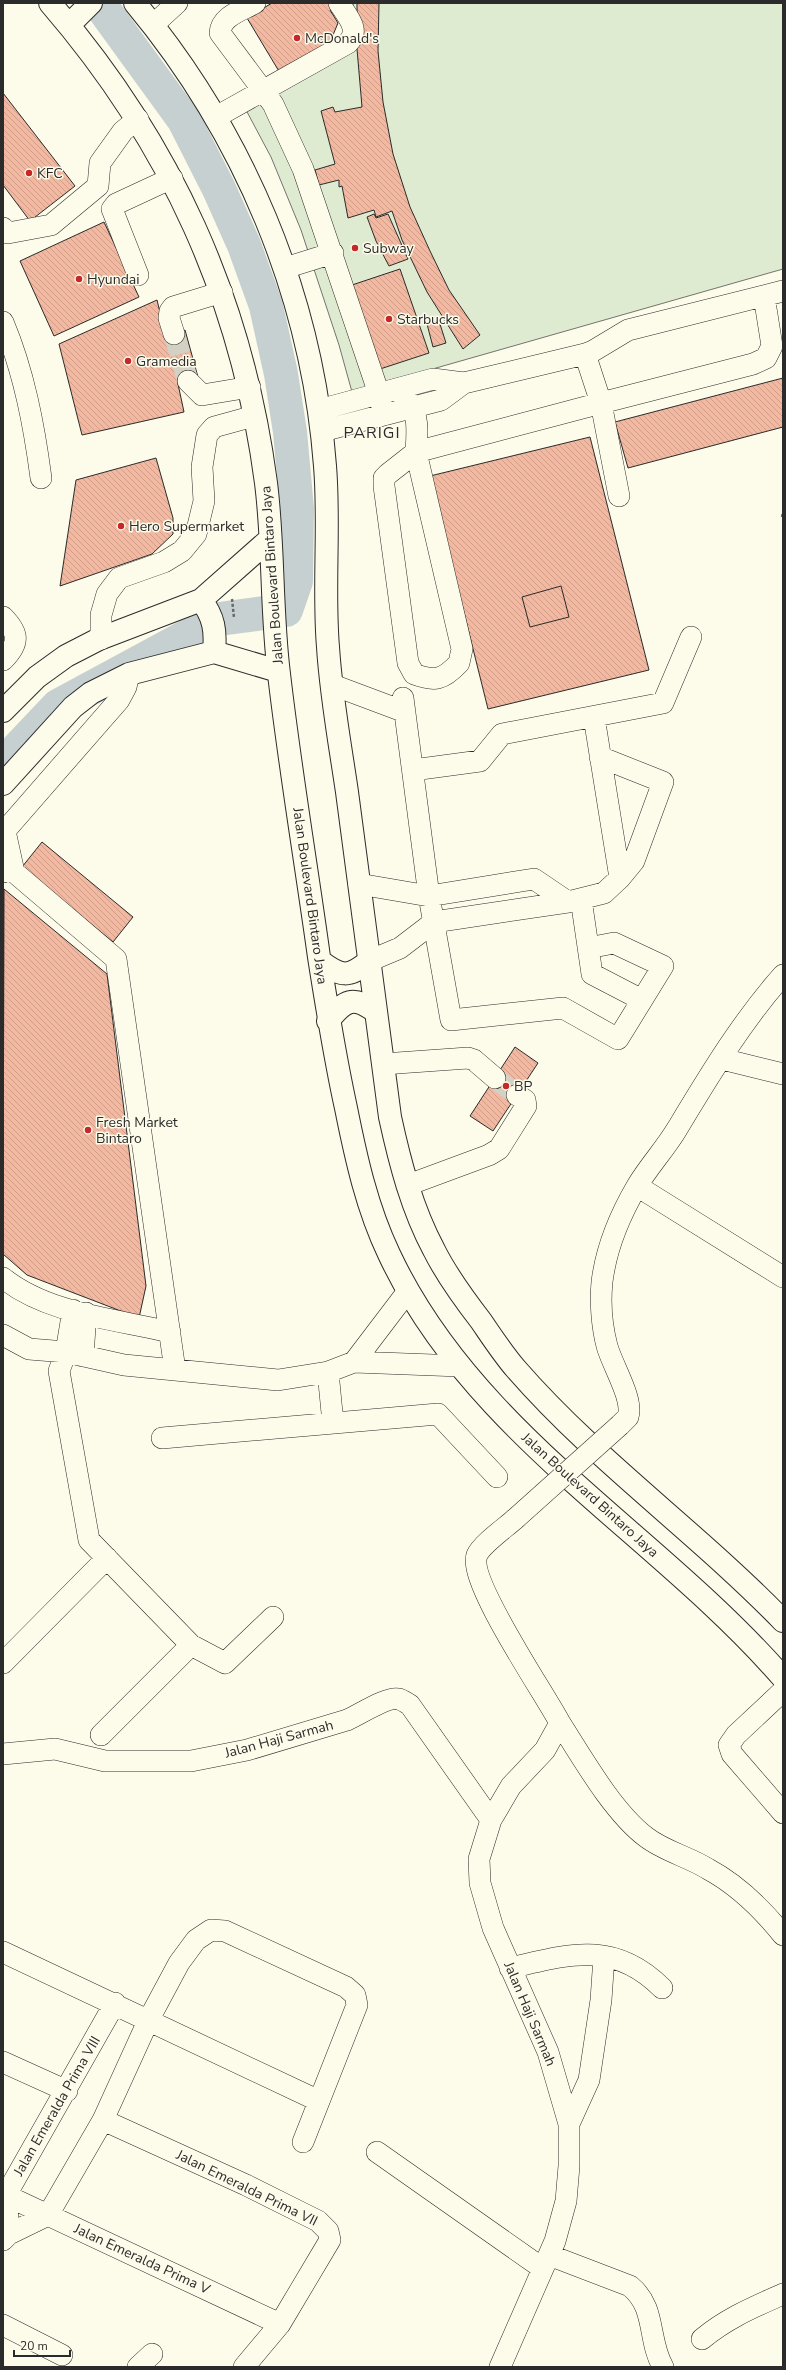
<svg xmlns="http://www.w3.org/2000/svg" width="786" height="2370" viewBox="0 0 786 2370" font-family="'Nunito Sans',sans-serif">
<defs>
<pattern id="building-back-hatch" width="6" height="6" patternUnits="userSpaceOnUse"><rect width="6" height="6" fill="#f2b8a0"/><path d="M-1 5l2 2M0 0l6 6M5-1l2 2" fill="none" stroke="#d09e8a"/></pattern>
</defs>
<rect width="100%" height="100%" fill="#fdfbea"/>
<!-- green -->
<path fill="#deebd1" stroke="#74746e" d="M353 3H783V269L352 392 339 345 301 230 271 157 246 110 355 26Z"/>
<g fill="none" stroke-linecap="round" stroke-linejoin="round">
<!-- river -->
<path stroke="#c7d0d0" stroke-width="34" d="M3 764 58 706 219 619 286 610 296 581 297 509 290 432 281 374 266 306 244 245 219 189 184 120 99 3"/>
</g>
<!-- building -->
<path fill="url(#building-back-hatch)" stroke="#2b2b2b" d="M272 3H334L336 6 330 10 338 23 333 35 336 40 280 73 247 18Z
M357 3H379L378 51 383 102 393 154 410 207 430 251 449 290 480 335 463 349 427 292 402 240 392 211 376 217 374 210 348 218 342 186 339 187V180L319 185 315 170 335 164 321 111 333 107 335 112 362 107 357 49Z
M3 93 75 186 30 221 3 185Z
M374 214 376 218 388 214 408 259 389 266 376 241 367 217Z
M104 222 139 297 54 336 20 261Z
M400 269 429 353 377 370 349 286Z
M157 300 166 337 185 330 198 377 178 384 184 412 82 435 59 344Z
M439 321 446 343 433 347 427 324Z
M783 378V427L628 468 615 422Z
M590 437 649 670 488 709 430 476Z
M156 458 173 518V534L152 554 60 586 76 480Z
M561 586 569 617 530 627 522 597Z
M42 842 133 917 113 942 22 867Z
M4 889 107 974 146 1286 139 1318 27 1275 3 1254Z
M515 1047 538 1063 493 1131 470 1116Z"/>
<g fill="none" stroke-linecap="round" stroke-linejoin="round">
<!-- minor-tunnel -->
<path stroke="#d3d1c4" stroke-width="21" stroke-dasharray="21 10" stroke-linecap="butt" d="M174 334 188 381
M495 1078 517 1095"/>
<defs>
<path id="minor" d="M255 3C241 11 221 16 220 33L273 104 303 169 379 394 384 415
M153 25 177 3
M216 117 348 43C361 30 347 16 339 3
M3 228 8 233 51 225 98 186 100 163 123 131 138 119
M285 268 333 253
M138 275 112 209 116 204 172 178
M3 322C24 372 34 425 41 478
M174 334 169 318 170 311 173 307 222 292
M585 354 601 403 753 364 766 358 772 346 764 296
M188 381 202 395 250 387
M400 389C419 415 418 421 416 452L462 649 459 663C443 680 435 682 414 674L408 663 384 486V478L388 474 416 452 601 403 619 496
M319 410 433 379 464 383 585 354 593 351 628 330 783 291
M322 431 441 400 464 383
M3 617C19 633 20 643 3 660
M101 639V615L107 594 119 578 164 562 182 551 196 534 204 501 202 467 207 435 214 427 254 416
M333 685 405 712
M403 698 429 896 451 1020 563 1008 618 1039 663 966 614 943 588 948
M594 717 620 878
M413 770 480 761 502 734 663 703 691 637
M5 831 14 872
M3 833 119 700 126 687 129 674
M3 872 6 870 14 872 116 959 175 1370
M359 884 429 896 534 879 568 902
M581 899 592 974 642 1000
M369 961 400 948 434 922 568 902 604 893 620 878 634 861 663 782 600 757
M722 1059 783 1074
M383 1064 468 1058 474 1060 495 1078
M408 1185 489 1155 499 1149 526 1106 525 1100 517 1095
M637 1186 783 1277
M3 1278C48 1314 115 1319 170 1332
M73 1310 66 1352 59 1371 89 1540 191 1645 225 1663 273 1617
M3 1335 29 1349 66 1352 124 1365 278 1380 328 1372 354 1362 460 1366
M83 1356 86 1313
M354 1362 408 1291
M328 1372 333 1423
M620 1425 628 1417C634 1399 612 1365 607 1346 602 1327 600 1302 602 1282 606 1249 620 1215 637 1186 649 1166 665 1149 677 1129 709 1076 742 1021 783 975
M162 1438 438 1414 497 1477
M3 1663 107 1558
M783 1691 736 1735 729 1745 732 1754 783 1813
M560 1723C583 1759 613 1812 646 1837 664 1851 689 1857 708 1869 738 1885 762 1909 783 1935
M101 1735 191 1645
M3 1754 55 1749 105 1761H191L247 1750 347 1720C359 1715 387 1696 399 1699 402 1700 407 1703 410 1705L491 1820
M3 1952 319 2101
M510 1968C570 1954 614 1940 662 1988
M3 2062 67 2091
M103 2120 246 2185 318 2221 328 2231 330 2240 280 2324 244 2367
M569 2124 589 2080 601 2000 604 1957
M377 2152 542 2268
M3 2194 280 2324
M9 2234 6 2195 115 2003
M3 2240 9 2234 48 2215 103 2120 149 2019 179 1963 196 1940 211 1930 225 1931 346 1987 355 1995 357 2005 303 2142
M549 2255 630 2286C657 2308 647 2339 663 2367
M3 2325 62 2355
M702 2339C727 2318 754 2307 783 2294
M138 2367 152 2354
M500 2367 555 2241 566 2201 569 2166V2124L548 2052 493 1928 480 1883 479 1859 491 1820 511 1786 545 1750 560 1723C545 1694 467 1581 477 1555 482 1544 505 1528 515 1519"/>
<path id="major" d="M50 3C171 143 242 300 266 483 274 546 271 611 279 674 290 769 306 863 319 957 327 1008 335 1058 346 1108 356 1158 367 1208 389 1254 473 1434 657 1533 783 1678
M135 3C244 134 312 295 325 466 330 526 323 587 328 647 331 696 340 744 347 792 361 900 376 1009 390 1117 400 1163 412 1209 434 1250 447 1276 464 1299 481 1321 492 1337 503 1354 516 1369 596 1461 698 1533 783 1621
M69 25 91 3
M201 600C214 617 216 631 214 652
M3 711 37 677 66 656 99 639 201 600 270 539
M3 784 73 707 91 693 129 674 214 652 278 671
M320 961C341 977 349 978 369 961
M328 1021C345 1000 353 995 376 1012"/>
</defs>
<!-- minor casing -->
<use href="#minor" stroke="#2b2b2b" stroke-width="22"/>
<!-- major casing -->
<use href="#major" stroke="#2b2b2b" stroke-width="24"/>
<!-- path -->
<path stroke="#6a6964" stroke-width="2.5" stroke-dasharray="3 2" stroke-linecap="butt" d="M782 517 783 512
M232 599 234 618"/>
<!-- minor -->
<use href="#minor" stroke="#fdfbea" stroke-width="21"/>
<!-- major -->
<use href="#major" stroke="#fdfbea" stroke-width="22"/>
<defs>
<path id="minor-bridge" d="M515 1519 620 1425"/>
</defs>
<!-- minor-bridge casing -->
<use href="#minor-bridge" stroke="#2b2b2b" stroke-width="22" stroke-linecap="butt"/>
<!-- minor-bridge -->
<use href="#minor-bridge" stroke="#fdfbea" stroke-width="21"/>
</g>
<!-- markers -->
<g fill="#c62828" stroke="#fdfbea" stroke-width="1.5">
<circle cx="297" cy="38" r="4"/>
<circle cx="29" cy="173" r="4"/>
<circle cx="355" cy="248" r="4"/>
<circle cx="79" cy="279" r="4"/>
<circle cx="389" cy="319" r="4"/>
<circle cx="128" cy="361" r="4"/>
<circle cx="121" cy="526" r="4"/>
<circle cx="506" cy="1086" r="4"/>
<circle cx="88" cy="1130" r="4"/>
</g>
<g text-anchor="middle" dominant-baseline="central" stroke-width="3" stroke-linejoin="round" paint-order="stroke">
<!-- poi labels -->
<g font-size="14" fill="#2b2b2b" stroke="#fdfbea" text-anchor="start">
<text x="305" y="38">McDonald's</text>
<text x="37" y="173">KFC</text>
<text x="363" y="248">Subway</text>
<text x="87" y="279">Hyundai</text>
<text x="397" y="319">Starbucks</text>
<text x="136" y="361">Gramedia</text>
<text x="129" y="526">Hero Supermarket</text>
<text x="514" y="1086">BP</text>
<text x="96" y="1122">Fresh Market<tspan x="96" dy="16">Bintaro</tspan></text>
</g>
<!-- street labels -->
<g font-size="14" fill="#2b2b2b" stroke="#fdfbea">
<text transform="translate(272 575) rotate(-94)">Jalan Boulevard Bintaro Jaya</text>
<text transform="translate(310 896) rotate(82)">Jalan Boulevard Bintaro Jaya</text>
<text transform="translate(590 1495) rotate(42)">Jalan Boulevard Bintaro Jaya</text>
<text transform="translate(279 1739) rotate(-15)">Jalan Haji Sarmah</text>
<text transform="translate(530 2014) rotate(67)">Jalan Haji Sarmah</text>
<text transform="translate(57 2106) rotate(-60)">Jalan Emeralda Prima VIII</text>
<text transform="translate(247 2188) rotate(26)">Jalan Emeralda Prima VII</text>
<text transform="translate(142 2259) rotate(25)">Jalan Emeralda Prima V</text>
</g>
<!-- quarter labels -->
<g font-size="16" letter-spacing="1" fill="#2b2b2b" stroke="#fdfbea">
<text x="372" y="433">PARIGI</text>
</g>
</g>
<!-- border -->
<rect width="786" height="2370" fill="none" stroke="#2b2b2b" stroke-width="8"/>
<!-- scale -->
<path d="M14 2350v6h56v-6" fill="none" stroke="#2b2b2b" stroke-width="2"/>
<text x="20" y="2350" font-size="12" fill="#2b2b2b" stroke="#fdfbea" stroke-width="3" paint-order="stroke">20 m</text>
</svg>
